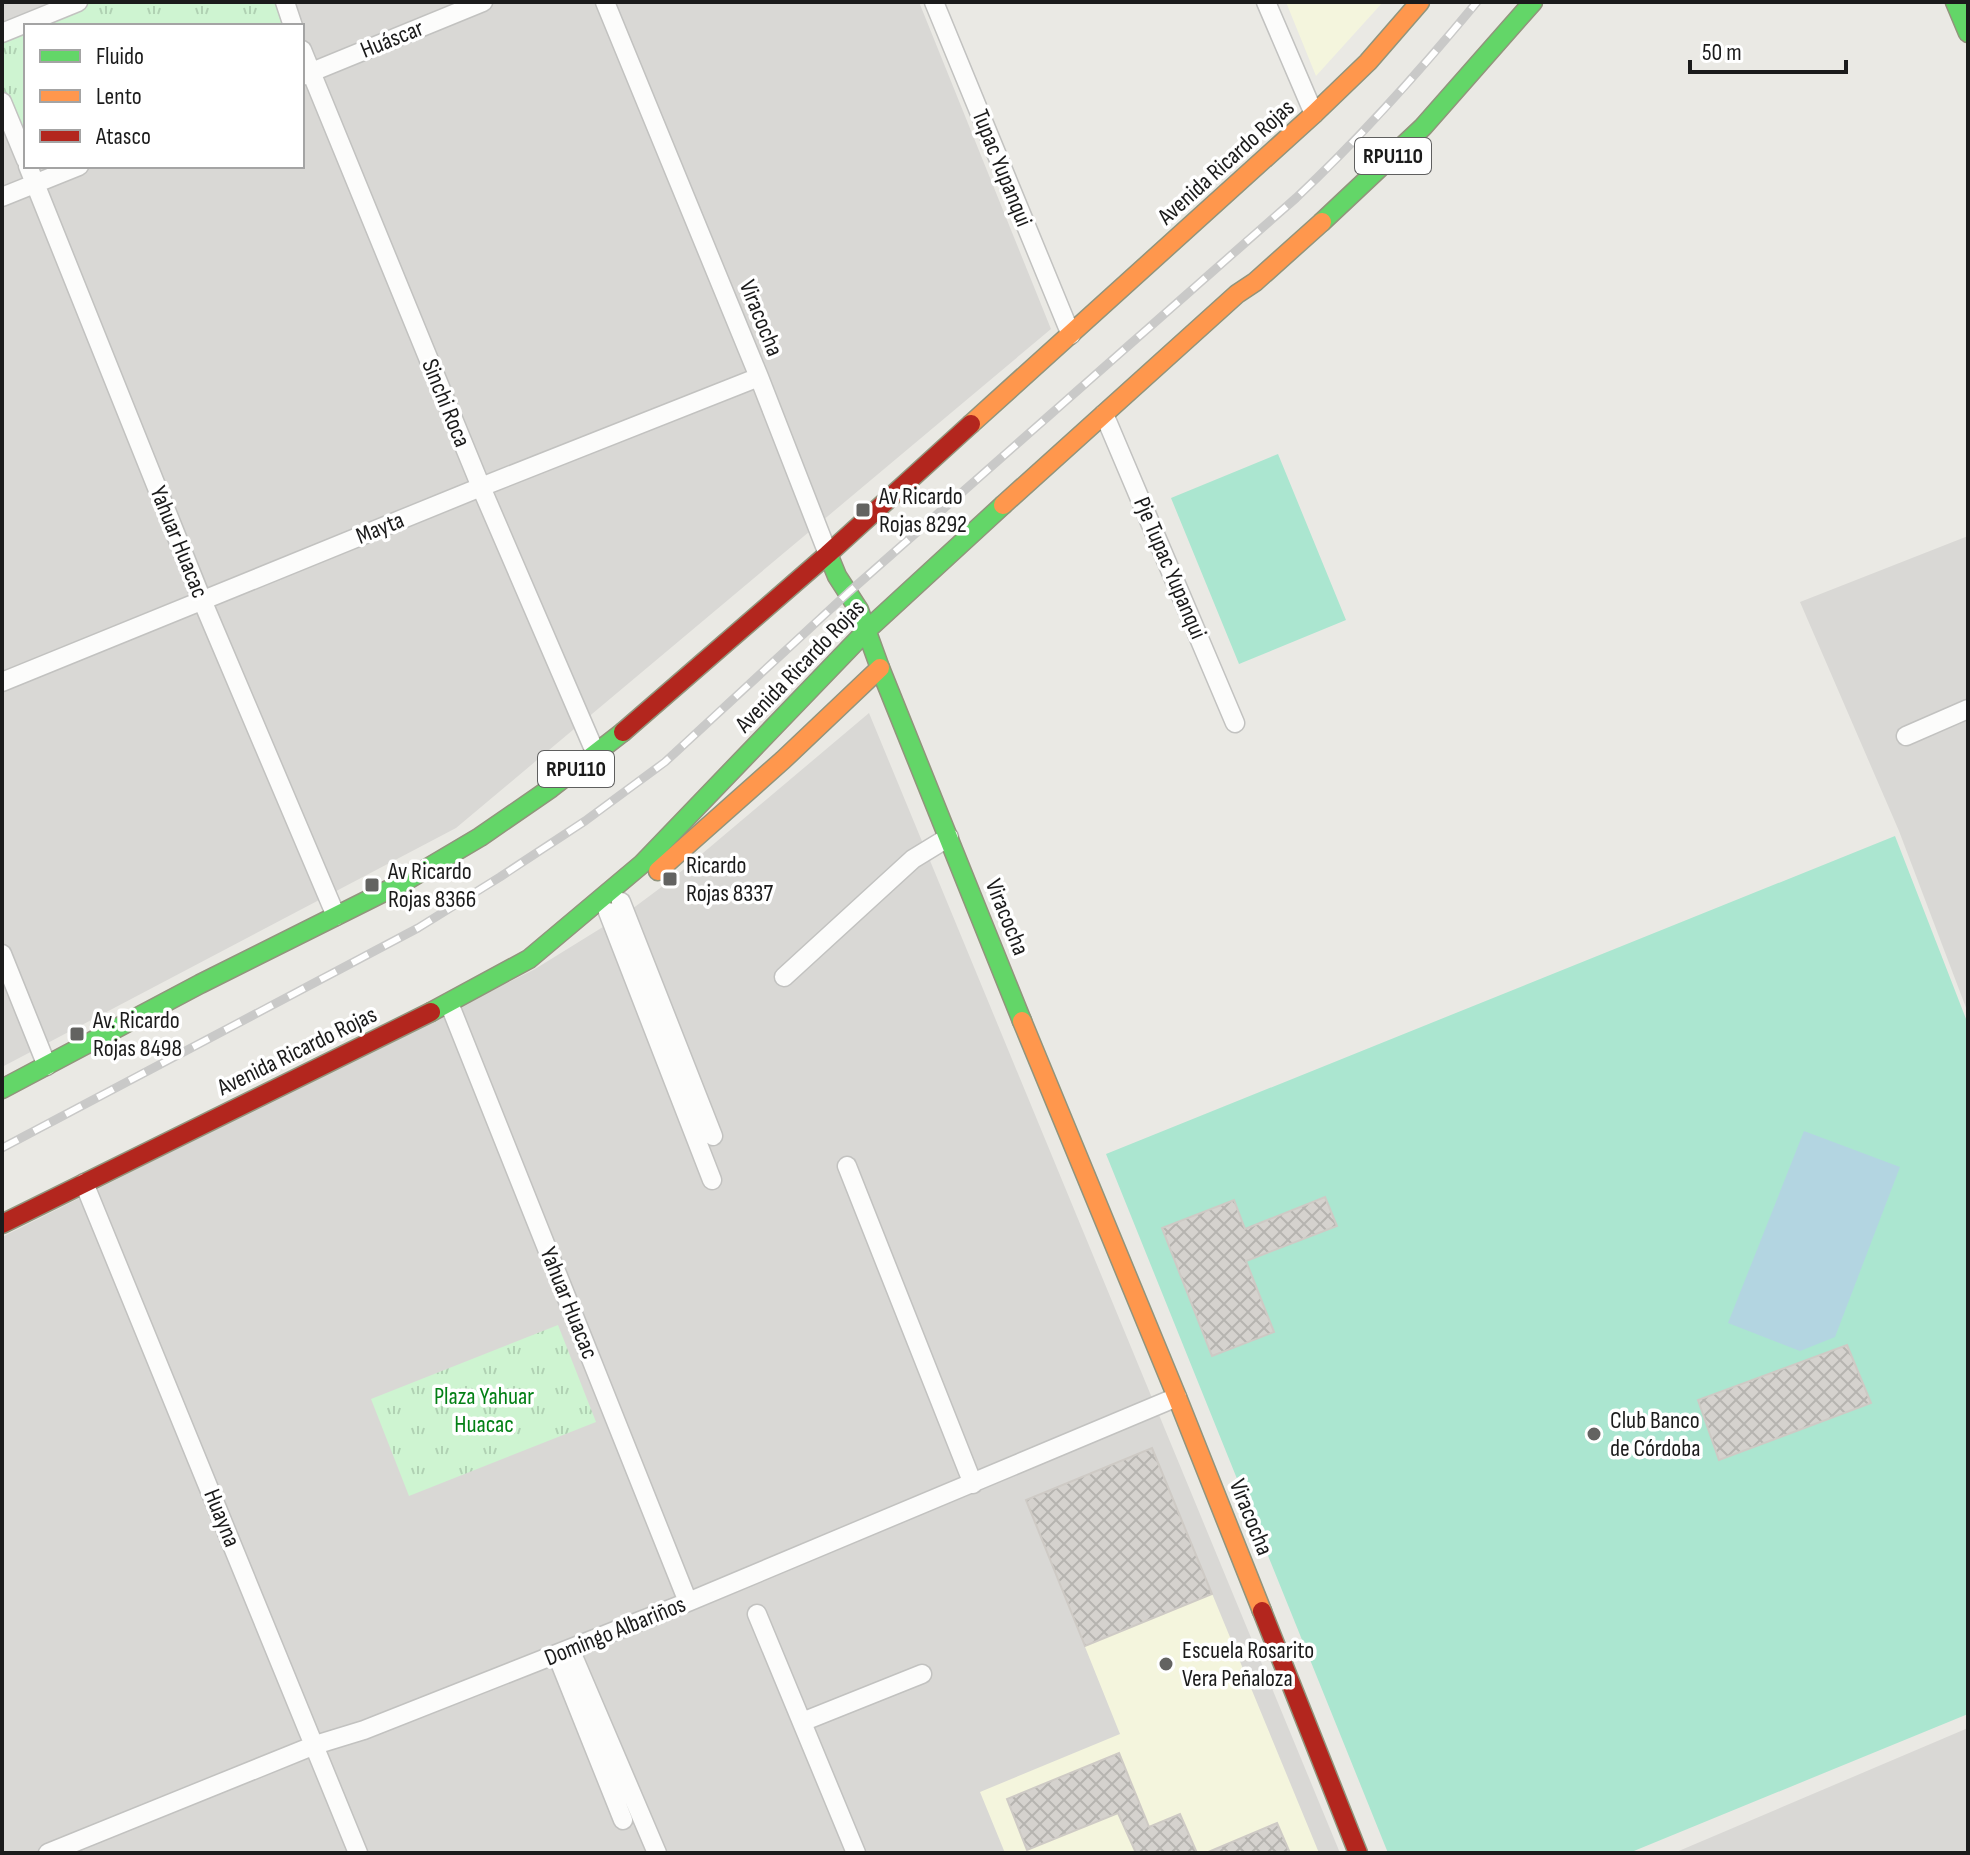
<svg xmlns="http://www.w3.org/2000/svg" width="1970" height="1855" viewBox="0 0 1970 1855" font-family="'Sofia Sans Condensed',sans-serif">
<defs>
<pattern id="park-tufts" width="24" height="20" patternUnits="userSpaceOnUse" patternTransform="scale(2)"><rect width="24" height="20" fill="#cef4d1"/><path d="M3 7l-1-3M5 7V3M7 7l1-3M15 17l-1-3M17 17v-4M19 17l1-3" fill="none" stroke="#b0d1b3"/></pattern>
<pattern id="building-cross-hatch" width="8" height="8" patternUnits="userSpaceOnUse" patternTransform="scale(2)"><rect width="8" height="8" fill="#d5d2ce"/><path d="M0 0l8 8M0 8l8-8" fill="none" stroke="#b6b4b0"/></pattern>
</defs>
<rect width="100%" height="100%" fill="#eae9e4"/>
<!-- residential -->
<path fill="#d9d8d5" fill-rule="evenodd" d="M2 2H919L1051 329 456 828 2 1067ZM26 26H302V166H26Z
M1968 536V1013L1899 831 1800 602Z
M869 713 1340 1853H2V1237L535 969 632 909 671 880Z
M1968 1728V1853H1674Z"/>
<!-- education -->
<path fill="#f4f5dd" d="M1286 2H1383L1316 76Z
M1152 1448 1319 1853H1005L980 1792 1120 1734 1026 1500Z"/>
<!-- park -->
<path fill="url(#park-tufts)" d="M89 2H280L291 26H34Z
M26 29V160L2 102V40Z
M558 1325 596 1422 409 1496 371 1399Z"/>
<!-- pitch -->
<path fill="#abe6d0" d="M1278 454 1346 620 1239 664 1171 498Z
M1895 836 1968 1024V1714L1629 1853H1388L1106 1154Z"/>
<!-- water -->
<path fill="#b3d5e1" d="M1804 1131 1900 1167 1835 1337 1800 1351 1728 1323Z"/>
<!-- building -->
<path fill="url(#building-cross-hatch)" stroke="#cecac5" stroke-width="2" d="M1325 1197 1337 1226 1246 1261 1274 1332 1212 1356 1162 1228 1234 1200 1245 1229Z
M1847 1345 1871 1403 1719 1460 1698 1400Z
M1152 1448 1212 1594 1085 1646 1026 1500Z
M1119 1753 1149 1827 1180 1814 1197 1853H1136L1118 1813 1027 1850 1007 1799Z
M1277 1823 1290 1853H1206Z"/>
<g fill="none" stroke-linecap="round" stroke-linejoin="round">
<defs>
<path id="street" d="M285 2 293 26
M605 2 759 377 828 554
M934 2 1071 335
M1266 2 1314 114
M2 33 78 2
M302 50 481 487 596 754
M302 76 483 2
M2 102 26 160
M28 166 202 600 336 916
M2 197 79 166
M1104 414 1235 723
M2 682 481 487 759 377
M1906 736 1968 709
M621 902 713 1136
M608 912 712 1180
M2 954 47 1066
M784 977 913 859 949 837
M449 1003 688 1602
M847 1166 973 1484
M84 1183 358 1853
M757 1614 856 1853
M570 1649 657 1853
M557 1655 623 1820
M802 1722 922 1674
M48 1853 315 1745 364 1730 688 1602 1177 1397"/>
<path id="fast" d="M1955 2 1968 33
M1322 222 1423 127 1533 2
M828 554 837 576 859 610 880 668 1022 1021
M431 1012 529 959 642 864 867 630 1003 505
M2 1089 200 984 404 882 480 837 551 788 623 732"/>
<path id="slow" d="M971 424 1314 114 1368 62 1420 2
M1003 505 1237 294 1255 282 1322 222
M658 871 783 760 880 668
M1022 1021 1177 1397 1262 1611"/>
<path id="jam" d="M623 732 828 554 971 424
M2 1224 431 1012
M1262 1611 1358 1853"/>
</defs>
<!-- street casing -->
<use href="#street" stroke="#c2c2c0" stroke-width="21"/>
<!-- fast casing -->
<use href="#fast" stroke="#91947c" stroke-width="21"/>
<!-- slow casing -->
<use href="#slow" stroke="#91947c" stroke-width="21"/>
<!-- jam casing -->
<use href="#jam" stroke="#91947c" stroke-width="21"/>
<!-- street -->
<use href="#street" stroke="#fcfcfb" stroke-width="18"/>
<!-- fast -->
<use href="#fast" stroke="#63d668" stroke-width="18"/>
<!-- slow -->
<use href="#slow" stroke="#ff974d" stroke-width="18"/>
<!-- jam -->
<use href="#jam" stroke="#b3261e" stroke-width="18"/>
<defs>
<path id="rail" d="M2 1148 418 928 500 877 585 821 665 762 849 592 1296 198C1361 137 1420 71 1477 2"/>
</defs>
<!-- rail casing -->
<use href="#rail" stroke="#c9c9c8" stroke-width="9"/>
<!-- rail -->
<use href="#rail" stroke="#fff" stroke-width="6" stroke-dasharray="18" stroke-linecap="butt"/>
</g>
<!-- markers -->
<g fill="#636361" stroke="#fff" stroke-width="3">
<rect x="855" y="502" width="16" height="16" rx="4"/>
<rect x="662" y="871" width="16" height="16" rx="4"/>
<rect x="364" y="877" width="16" height="16" rx="4"/>
<rect x="69" y="1026" width="16" height="16" rx="4"/>
<circle cx="1594" cy="1434" r="8"/>
<circle cx="1166" cy="1664" r="8"/>
</g>
<g text-anchor="middle" dominant-baseline="central" stroke-width="7" stroke-linejoin="round" paint-order="stroke">
<!-- shield labels -->
<g fill="#fff" stroke="#5f5f5f" stroke-width="2">
<rect x="1355" y="138" width="76" height="36" rx="6"/>
<rect x="538" y="751" width="76" height="36" rx="6"/>
</g>
<g font-size="22" font-weight="bold" fill="#1b1b1b">
<text x="1393" y="156">RPU110</text>
<text x="576" y="769">RPU110</text>
</g>
<!-- street labels -->
<g font-size="24" fill="#1b1b1b" stroke="#fff">
<text transform="translate(392 39) rotate(-22)">Huáscar</text>
<text transform="translate(1226 162) rotate(-42)">Avenida Ricardo Rojas</text>
<text transform="translate(1002 168) rotate(68)">Tupac Yupanqui</text>
<text transform="translate(761 318) rotate(68)">Viracocha</text>
<text transform="translate(446 403) rotate(68)">Sinchi Roca</text>
<text transform="translate(380 528) rotate(-22)">Mayta</text>
<text transform="translate(179 542) rotate(68)">Yahuar Huacac</text>
<text transform="translate(1170 568) rotate(67)">Pje Tupac Yupanqui</text>
<text transform="translate(800 666) rotate(-46)">Avenida Ricardo Rojas</text>
<text transform="translate(1007 917) rotate(68)">Viracocha</text>
<text transform="translate(297 1051) rotate(-26)">Avenida Ricardo Rojas</text>
<text transform="translate(569 1303) rotate(68)">Yahuar Huacac</text>
<text transform="translate(1251 1517) rotate(68)">Viracocha</text>
<text transform="translate(222 1518) rotate(68)">Huayna</text>
<text transform="translate(615 1631) rotate(-22)">Domingo Albariños</text>
</g>
<!-- poi labels -->
<g font-size="24" fill="#1b1b1b" stroke="#fff" text-anchor="start">
<text x="879" y="496">Av Ricardo<tspan x="879" dy="28">Rojas 8292</tspan></text>
<text x="686" y="865">Ricardo<tspan x="686" dy="28">Rojas 8337</tspan></text>
<text x="388" y="871">Av Ricardo<tspan x="388" dy="28">Rojas 8366</tspan></text>
<text x="93" y="1020">Av. Ricardo<tspan x="93" dy="28">Rojas 8498</tspan></text>
<text x="1610" y="1420">Club Banco<tspan x="1610" dy="28">de Córdoba</tspan></text>
<text x="1182" y="1650">Escuela Rosarito<tspan x="1182" dy="28">Vera Peñaloza</tspan></text>
</g>
<!-- park labels -->
<g font-size="24" fill="#038015" stroke="#fff">
<text x="484" y="1396">Plaza Yahuar<tspan x="484" dy="28">Huacac</tspan></text>
</g>
</g>
<!-- border -->
<rect width="1970" height="1855" fill="none" stroke="#1b1b1b" stroke-width="8"/>
<!-- legend -->
<rect x="24" y="24" width="280" height="144" fill="#ffffff" stroke="#a4a4a4" stroke-width="2"/>
<rect x="40" y="50" width="40" height="12" fill="#63d668" stroke="#a4a4a4" stroke-width="2"/>
<text x="96" y="64" font-size="24" fill="#1b1b1b">Fluido</text>
<rect x="40" y="90" width="40" height="12" fill="#ff974d" stroke="#a4a4a4" stroke-width="2"/>
<text x="96" y="104" font-size="24" fill="#1b1b1b">Lento</text>
<rect x="40" y="130" width="40" height="12" fill="#b3261e" stroke="#a4a4a4" stroke-width="2"/>
<text x="96" y="144" font-size="24" fill="#1b1b1b">Atasco</text>
<!-- scale -->
<path d="M1690 60v12h156v-12" fill="none" stroke="#1b1b1b" stroke-width="4"/>
<text x="1702" y="60" font-size="24" fill="#1b1b1b" stroke="#ffffff" stroke-width="6" paint-order="stroke">50 m</text>
</svg>
